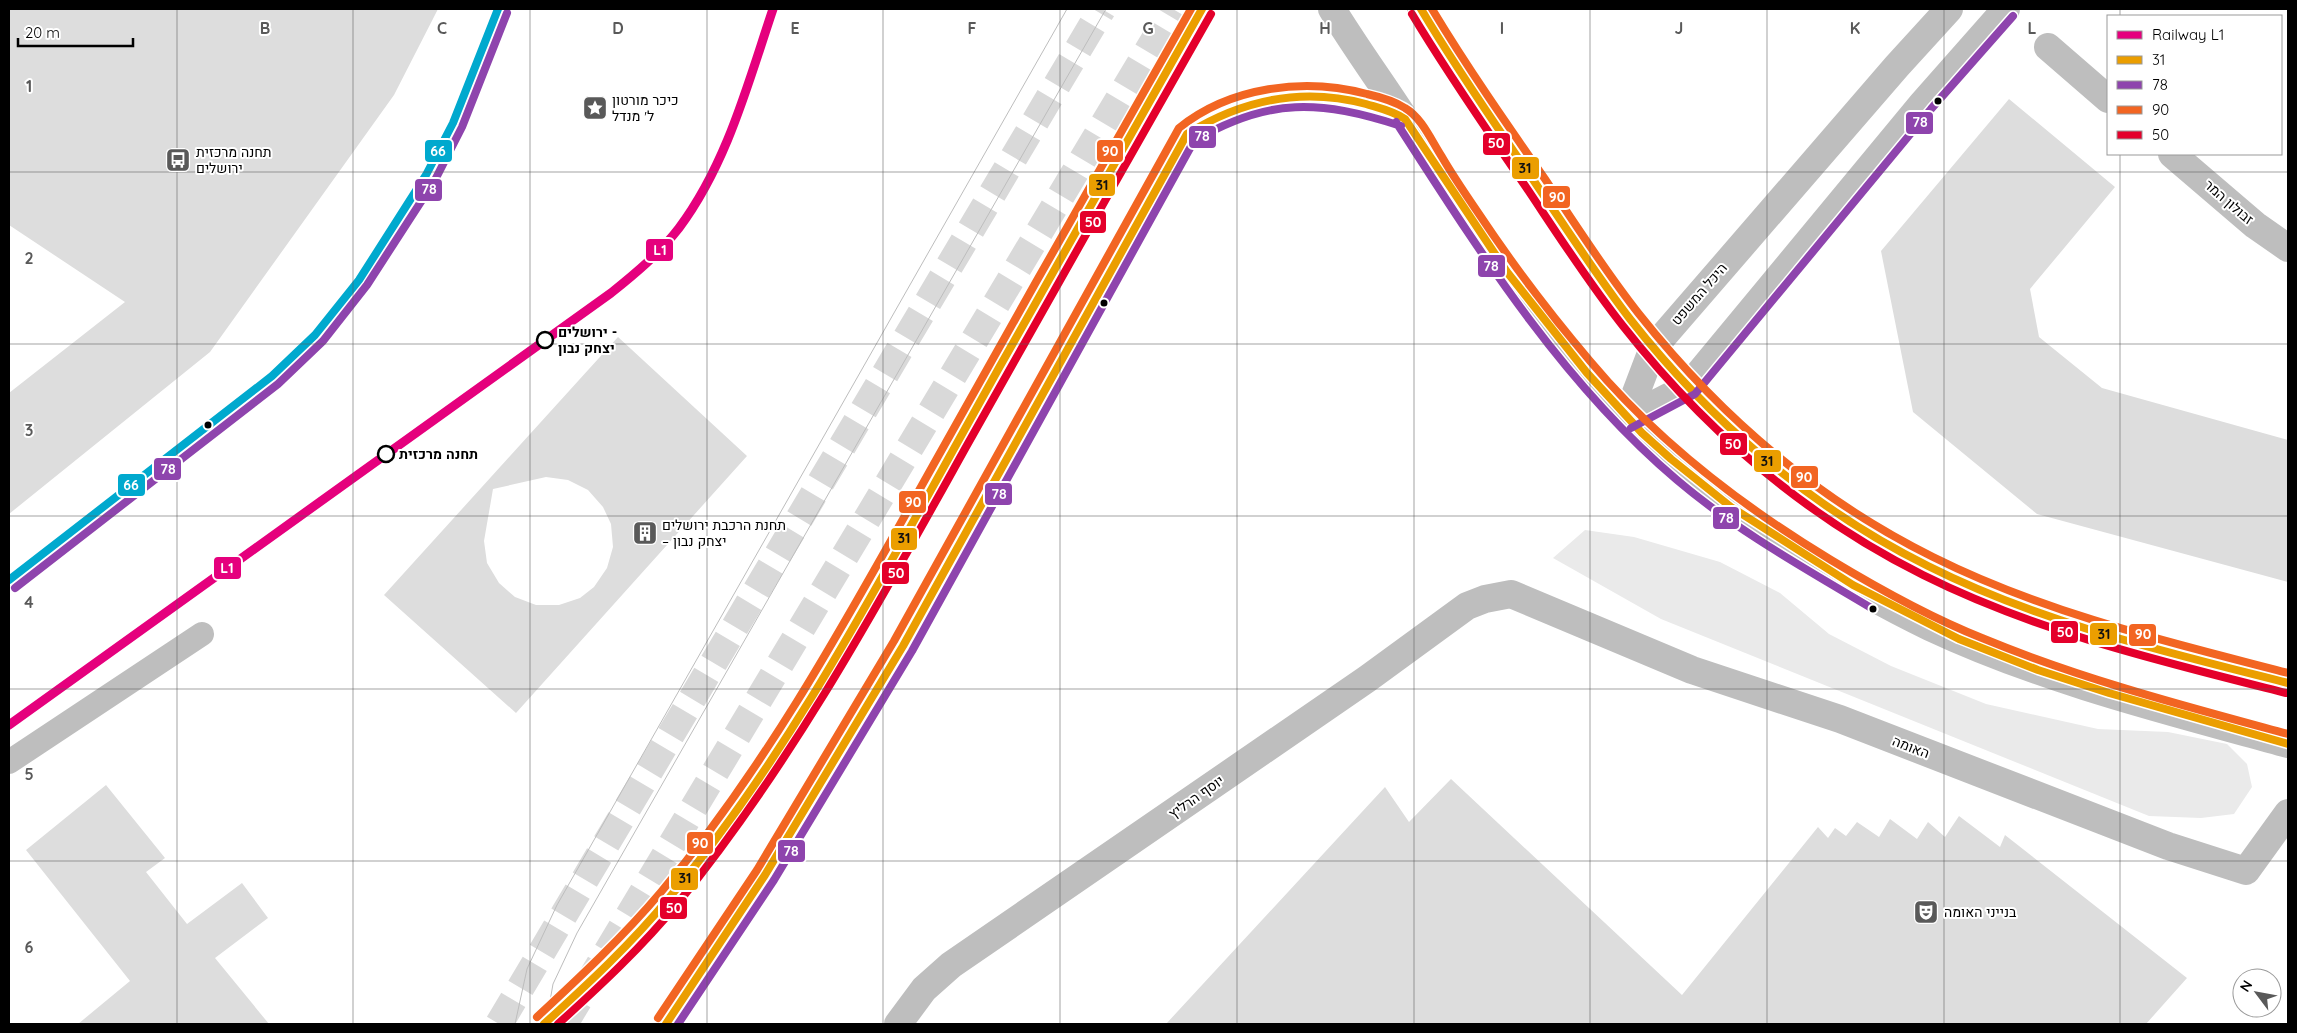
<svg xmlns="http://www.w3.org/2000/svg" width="2297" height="1033" viewBox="0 0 2297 1033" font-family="Quicksand,Heebo,sans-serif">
<rect width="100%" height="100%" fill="#fff"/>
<!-- green -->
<path fill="#eaeaea" d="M1585 530 1634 537 1720 562 1780 593 1829 634 1891 666 1986 704 2098 729 2168 732 2227 744 2247 764 2252 787 2234 814 2201 818 2149 816 1661 619 1553 558Z"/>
<!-- building -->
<path fill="#ddd" fill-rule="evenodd" d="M9 9H438L394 95 210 352 9 514V393L125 302 9 225Z
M2009 99 2115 187 2030 289 2039 337 2102 388 2288 440V582L2037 514 1913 412 1881 251Z
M618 337 747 456 516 713 384 595ZM546 477 568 480 588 490 603 507 611 524 613 547 607 568 594 587 580 598 559 605H536L515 597 499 583 487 563 484 541 493 489Z
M1451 779 1682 995 1818 827 1828 838 1835 828 1846 836 1857 822 1879 837 1890 819 1917 839 1928 822 1945 837 1959 816 2000 847 2005 835 2187 978 2146 1024H1166L1385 787 1409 822Z
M106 785 165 858 146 872 187 924 242 883 268 918 215 958 269 1024H78L130 981 26 850Z"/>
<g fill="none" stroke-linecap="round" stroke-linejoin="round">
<!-- secondary-tunnel -->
<path stroke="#d9d9d9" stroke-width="28" stroke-dasharray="28 14" stroke-linecap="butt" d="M499 1024 1102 9
M564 1024 1173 9"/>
<!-- pedestrian -->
<path stroke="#bebebe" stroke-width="24" d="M9 762 202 634"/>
<!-- minor -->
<path stroke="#bebebe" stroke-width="28" d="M2048 47 2108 99
M2172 154 2255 225 2288 248
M898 1024 924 989 951 965 1367 679 1467 606 1485 599 1511 594 1692 670 1840 719 2168 846 2246 871 2288 813"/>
<!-- tertiary -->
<path stroke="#bebebe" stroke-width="28" d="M1332 9C1357 50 1386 89 1412 130 1490 250 1572 373 1680 469 1710 496 1744 518 1777 539 1826 571 1877 602 1930 627 2043 680 2168 711 2288 744
M1421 9C1456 70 1498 128 1538 187 1568 231 1597 276 1630 319 1710 422 1811 508 1928 566 2042 623 2165 652 2288 683
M1626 419 1688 387 1923 103 2006 9
M1626 419 1653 348 1897 66 1949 9"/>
<!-- tram -->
<path stroke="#bdbdbd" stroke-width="1" d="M515 1024 527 969 557 905 1067 9
M546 1024 553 984 577 933 1106 9"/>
<defs>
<path id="bus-1" d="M1421 9C1457 70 1498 128 1538 187 1568 231 1597 276 1630 319 1710 421 1811 508 1928 566 2041 623 2166 652 2288 683
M544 1024C588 984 631 944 669 898 784 761 869 601 956 445 1037 299 1120 154 1202 9
M666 1024 765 875 903 646 1187 134C1242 100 1302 87 1366 104 1379 108 1393 111 1405 119L1507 272 1587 373 1642 433 1671 459 1731 507 1853 585 1959 639 2038 670 2109 693 2288 744"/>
<path id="bus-2" d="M1396 122C1478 249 1561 382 1677 480 1737 531 1806 569 1873 609
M1631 428 1695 394 1931 109 2013 16
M15 588 278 384 323 341 367 285 435 180 462 127 507 13
M678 1024 774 880 912 651 1194 141C1269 97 1320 100 1401 126"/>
<path id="bus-3" d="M1432 9C1467 67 1506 123 1545 179 1575 224 1605 271 1639 314 1719 415 1818 500 1933 557 2045 613 2168 642 2288 673
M537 1017C580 977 623 937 661 892 777 754 861 593 949 437 1029 294 1110 151 1191 9
M658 1018 757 870 894 641 1179 128C1230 87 1304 77 1367 94 1380 97 1394 101 1405 108 1422 118 1431 140 1442 157 1453 176 1466 195 1479 214 1513 265 1550 314 1590 361 1658 442 1740 505 1831 560 1879 589 1929 617 1982 638 2081 679 2185 706 2288 734"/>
<path id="bus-4" d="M1412 14C1449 76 1490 134 1530 193 1560 238 1589 283 1623 326 1704 429 1805 516 1923 575 2037 632 2163 662 2286 693
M558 1024C600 986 642 947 678 903 792 763 878 605 966 447 1047 303 1129 158 1211 14"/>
<path id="bus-5" d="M9 580 272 376 315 335 359 280 426 175 453 123 498 9"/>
</defs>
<!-- bus-1 casing -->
<use href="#bus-1" stroke="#fff" stroke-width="11"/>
<!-- bus-2 casing -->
<use href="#bus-2" stroke="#fff" stroke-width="11"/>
<!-- bus-3 casing -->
<use href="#bus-3" stroke="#fff" stroke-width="11"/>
<!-- bus-4 casing -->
<use href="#bus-4" stroke="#fff" stroke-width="11"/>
<!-- bus-5 casing -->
<use href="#bus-5" stroke="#fff" stroke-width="11"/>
<!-- bus-1 -->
<use href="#bus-1" stroke="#eb9e00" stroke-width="8"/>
<!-- bus-2 -->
<use href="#bus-2" stroke="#8e44ad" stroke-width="8"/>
<!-- bus-3 -->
<use href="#bus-3" stroke="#f26522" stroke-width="8"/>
<!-- bus-4 -->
<use href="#bus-4" stroke="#e4002b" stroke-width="8"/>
<!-- bus-5 -->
<use href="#bus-5" stroke="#00a9ce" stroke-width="8"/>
<defs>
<path id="rail-1" d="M9 725 611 293C636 273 660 253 679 228 727 164 748 83 773 9"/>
</defs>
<!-- rail-1 casing -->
<use href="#rail-1" stroke="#fff" stroke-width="12"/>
<!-- rail-1 -->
<use href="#rail-1" stroke="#e5007d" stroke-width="9"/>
</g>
<!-- grid -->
<path fill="none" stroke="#595959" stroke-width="1" stroke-opacity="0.55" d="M177 9V1024M353 9V1024M530 9V1024M707 9V1024M883 9V1024M1060 9V1024M1237 9V1024M1414 9V1024M1590 9V1024M1767 9V1024M1944 9V1024M2120 9V16M2120 154V1024M9 172H2288M9 344H2288M9 516H2288M9 689H2288M9 861H2288"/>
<!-- icons -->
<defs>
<symbol id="sight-square" viewBox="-11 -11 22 22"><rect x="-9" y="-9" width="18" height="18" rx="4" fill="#595959" stroke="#fff"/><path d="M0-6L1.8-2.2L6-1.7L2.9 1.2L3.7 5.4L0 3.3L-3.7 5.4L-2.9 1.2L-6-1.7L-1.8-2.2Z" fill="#fff"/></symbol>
<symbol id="bus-square" viewBox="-11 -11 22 22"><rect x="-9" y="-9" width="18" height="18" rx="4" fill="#595959" stroke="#fff"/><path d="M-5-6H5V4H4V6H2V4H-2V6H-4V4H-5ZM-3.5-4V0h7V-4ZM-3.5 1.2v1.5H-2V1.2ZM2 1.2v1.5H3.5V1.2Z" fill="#fff"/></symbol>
<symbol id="building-square" viewBox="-11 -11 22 22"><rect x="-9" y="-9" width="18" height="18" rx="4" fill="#595959" stroke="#fff"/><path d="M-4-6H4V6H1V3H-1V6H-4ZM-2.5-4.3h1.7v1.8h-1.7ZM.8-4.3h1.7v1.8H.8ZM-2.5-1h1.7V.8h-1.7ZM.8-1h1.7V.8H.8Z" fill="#fff"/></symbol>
<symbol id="theatre-square" viewBox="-11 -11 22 22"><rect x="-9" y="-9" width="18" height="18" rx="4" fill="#595959" stroke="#fff"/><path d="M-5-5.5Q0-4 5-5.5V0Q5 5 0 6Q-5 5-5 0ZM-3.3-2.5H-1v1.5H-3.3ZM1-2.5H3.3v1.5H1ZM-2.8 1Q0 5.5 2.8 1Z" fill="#fff"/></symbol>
</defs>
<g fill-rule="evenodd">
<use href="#sight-square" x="581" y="94" width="28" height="28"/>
<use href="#bus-square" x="164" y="146" width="28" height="28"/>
<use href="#building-square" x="631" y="519" width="28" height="28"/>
<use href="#theatre-square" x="1912" y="898" width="28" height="28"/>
</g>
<!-- markers -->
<g fill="#000" stroke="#fff" stroke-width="2">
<circle cx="1938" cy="101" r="4.5"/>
<circle cx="1104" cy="303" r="4.5"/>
<circle cx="208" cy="425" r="4.5"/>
<circle cx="1873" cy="609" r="4.5"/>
</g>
<g fill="#fff" stroke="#000" stroke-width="2.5">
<circle cx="545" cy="340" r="8"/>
<circle cx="386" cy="454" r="8"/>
</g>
<g text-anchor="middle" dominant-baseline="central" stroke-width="4" stroke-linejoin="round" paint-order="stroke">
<!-- poi labels -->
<g font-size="14" fill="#000" stroke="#fff" text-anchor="start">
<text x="612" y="100">כיכר מורטון<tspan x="612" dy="16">ל' מנדל</tspan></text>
<text x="196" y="152">תחנה מרכזית<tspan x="196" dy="16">ירושלים</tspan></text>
<text x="662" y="525">תחנת הרכבת ירושלים<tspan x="662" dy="16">– יצחק נבון</tspan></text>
<text x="1944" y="912">בנייני האומה</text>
</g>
<!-- street labels -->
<g font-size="14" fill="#000" stroke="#fff">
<text transform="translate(2229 202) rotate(41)">זבולון המר</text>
<text transform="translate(1699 294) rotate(-49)">היכל המשפט</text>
<text transform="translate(1911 747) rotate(21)">האומה</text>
<text transform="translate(1196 797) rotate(-35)">יוסף הרליץ</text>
</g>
<!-- stop labels -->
<g font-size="14" font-weight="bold" fill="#000" stroke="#fff" text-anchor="start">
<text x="558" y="332">ירושלים -<tspan x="558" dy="16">יצחק נבון</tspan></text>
<text x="399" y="454">תחנה מרכזית</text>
</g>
</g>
<g font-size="16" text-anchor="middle" font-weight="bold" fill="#595959" stroke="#fff" stroke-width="4" stroke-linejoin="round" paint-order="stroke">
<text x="265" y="34">B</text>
<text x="442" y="34">C</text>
<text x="618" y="34">D</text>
<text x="795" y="34">E</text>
<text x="972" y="34">F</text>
<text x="1148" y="34">G</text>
<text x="1325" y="34">H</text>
<text x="1502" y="34">I</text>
<text x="1679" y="34">J</text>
<text x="1855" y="34">K</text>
<text x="2032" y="34">L</text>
<text x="29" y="92">1</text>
<text x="29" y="264">2</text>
<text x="29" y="436">3</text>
<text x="29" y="608">4</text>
<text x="29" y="780">5</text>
<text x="29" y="953">6</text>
</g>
<g stroke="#fff" stroke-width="2">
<rect x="1905" y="111" width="29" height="24" rx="5" fill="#8e44ad"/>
<rect x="1188" y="125" width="29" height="24" rx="5" fill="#8e44ad"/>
<rect x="1482" y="132" width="29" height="24" rx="5" fill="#e4002b"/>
<rect x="1096" y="139" width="28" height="24" rx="5" fill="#f26522"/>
<rect x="424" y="139" width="29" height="24" rx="5" fill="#00a9ce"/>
<rect x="1511" y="156" width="29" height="24" rx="5" fill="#eb9e00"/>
<rect x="1088" y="173" width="28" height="24" rx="5" fill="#eb9e00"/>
<rect x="414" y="178" width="29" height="24" rx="5" fill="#8e44ad"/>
<rect x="1542" y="185" width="29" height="24" rx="5" fill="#f26522"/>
<rect x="1079" y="210" width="28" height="24" rx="5" fill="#e4002b"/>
<rect x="645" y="238" width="29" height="24" rx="5" fill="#e5007d"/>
<rect x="1477" y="254" width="29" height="24" rx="5" fill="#8e44ad"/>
<rect x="1719" y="432" width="29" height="24" rx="5" fill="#e4002b"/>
<rect x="1753" y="449" width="29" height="24" rx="5" fill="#eb9e00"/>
<rect x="153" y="457" width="29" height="24" rx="5" fill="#8e44ad"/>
<rect x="1790" y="465" width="29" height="24" rx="5" fill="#f26522"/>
<rect x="117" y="473" width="29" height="24" rx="5" fill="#00a9ce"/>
<rect x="984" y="482" width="29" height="24" rx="5" fill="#8e44ad"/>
<rect x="898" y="490" width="29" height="24" rx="5" fill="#f26522"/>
<rect x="1712" y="506" width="28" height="24" rx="5" fill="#8e44ad"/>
<rect x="890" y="527" width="28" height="24" rx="5" fill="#eb9e00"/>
<rect x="213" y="556" width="29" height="24" rx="5" fill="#e5007d"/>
<rect x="881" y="561" width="29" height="24" rx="5" fill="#e4002b"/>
<rect x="2050" y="620" width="29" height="24" rx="5" fill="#e4002b"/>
<rect x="2089" y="622" width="29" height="24" rx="5" fill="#eb9e00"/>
<rect x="2128" y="623" width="29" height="24" rx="5" fill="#f26522"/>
<rect x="686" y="831" width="28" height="24" rx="5" fill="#f26522"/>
<rect x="777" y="839" width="29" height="24" rx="5" fill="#8e44ad"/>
<rect x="670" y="867" width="29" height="24" rx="5" fill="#eb9e00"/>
<rect x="659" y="896" width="29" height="24" rx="5" fill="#e4002b"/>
</g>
<g font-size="14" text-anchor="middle" font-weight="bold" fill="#fff">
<text x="1920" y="127">78</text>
<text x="1202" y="141">78</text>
<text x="1496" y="148">50</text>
<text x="1110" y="156">90</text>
<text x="438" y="156">66</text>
<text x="429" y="194">78</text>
<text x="1557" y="202">90</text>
<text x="1093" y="227">50</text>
<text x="660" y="255">L1</text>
<text x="1491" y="271">78</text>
<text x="1733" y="449">50</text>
<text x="168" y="474">78</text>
<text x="1804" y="482">90</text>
<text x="131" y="490">66</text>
<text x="999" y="499">78</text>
<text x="913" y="507">90</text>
<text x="1726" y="523">78</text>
<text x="227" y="573">L1</text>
<text x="896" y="578">50</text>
<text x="2065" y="637">50</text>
<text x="2143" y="639">90</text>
<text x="700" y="848">90</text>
<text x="791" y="856">78</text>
<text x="674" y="913">50</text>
</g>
<g font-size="14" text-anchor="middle" font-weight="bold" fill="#111">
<text x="1525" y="173">31</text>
<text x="1102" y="190">31</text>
<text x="1767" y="466">31</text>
<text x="904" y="543">31</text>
<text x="2104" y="639">31</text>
<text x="685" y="883">31</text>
</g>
<!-- border -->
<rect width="2297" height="1033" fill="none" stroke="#000000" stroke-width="20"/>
<!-- legend -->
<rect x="2107" y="15" width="175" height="140" fill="#ffffff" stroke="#999999"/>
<rect x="2117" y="31" width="25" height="8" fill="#e5007d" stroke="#999999"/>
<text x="2152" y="40" font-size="15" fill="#000000">Railway L1</text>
<rect x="2117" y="56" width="25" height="8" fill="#eb9e00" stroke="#999999"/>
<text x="2152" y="65" font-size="15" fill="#000000">31</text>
<rect x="2117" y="81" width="25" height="8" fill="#8e44ad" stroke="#999999"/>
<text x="2152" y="90" font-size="15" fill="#000000">78</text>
<rect x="2117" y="106" width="25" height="8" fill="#f26522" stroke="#999999"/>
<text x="2152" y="115" font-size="15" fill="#000000">90</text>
<rect x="2117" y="131" width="25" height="8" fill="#e4002b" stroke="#999999"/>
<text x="2152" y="140" font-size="15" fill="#000000">50</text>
<!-- north arrow -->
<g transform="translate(2257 993) rotate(302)"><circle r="24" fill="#ffffff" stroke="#999999"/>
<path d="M0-4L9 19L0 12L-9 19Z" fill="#595959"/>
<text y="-8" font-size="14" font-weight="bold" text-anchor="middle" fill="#000000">N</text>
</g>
<!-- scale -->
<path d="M18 38v8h115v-8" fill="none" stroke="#000000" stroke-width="2.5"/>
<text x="25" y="38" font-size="15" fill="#000000" stroke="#ffffff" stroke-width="4" paint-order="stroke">20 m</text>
</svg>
